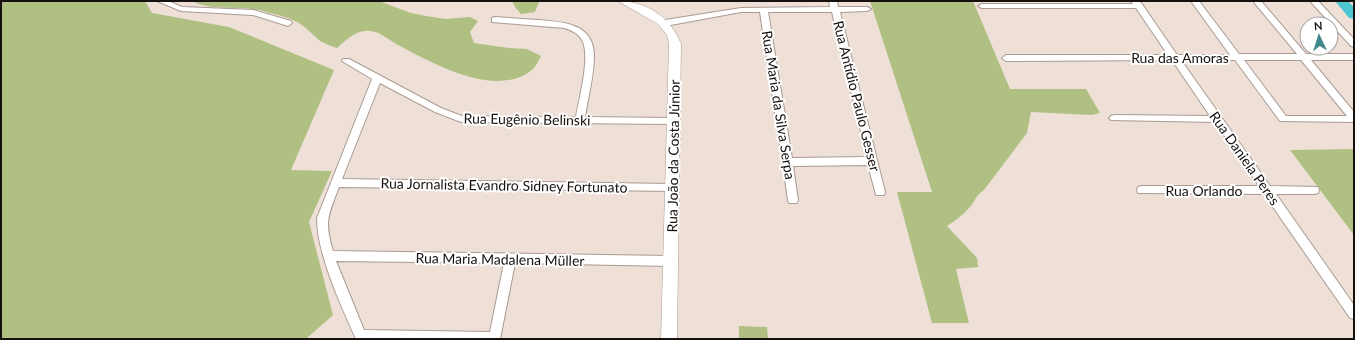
<svg xmlns="http://www.w3.org/2000/svg" width="1355" height="340" viewBox="0 0 1355 340" font-family="Lato,sans-serif">
<rect width="100%" height="100%" fill="#efe0d7"/>
<!-- green -->
<path fill="#afc082" d="M1 1H145L152 13 229 27 334 70 291 170 332 171 309 222 333 315 306 339H1Z
M192 1H379L411 13 426 16 445 19 470 17 478 21 470 32 474 43 509 48 527 49 541 56C539 60 536 66 533 69 497 100 432 63 398 45 389 40 377 29 365 31 354 32 345 41 337 48 332 46 325 44 320 41 313 35 307 28 299 23 290 18 278 15 267 12 242 4 216 13 192 1Z
M512 1H538L539 2 535 12 521 14 515 7Z
M870 1H973L1010 89H1086L1100 113 1092 115 1031 112 1027 133 984 190C975 196 976 200 970 207 963 215 956 220 947 226L977 258 978 267 956 269 969 323H932L897 192H932Z
M1354 149V235L1290 150Z
M739 326 767 327 768 339H739Z"/>
<g fill="none" stroke-linecap="round" stroke-linejoin="round">
<!-- river -->
<path fill="#50c5d2" fill-rule="evenodd" d="M1335 1H1348L1354 7V19L1349 18Z"/>
<defs>
<path id="minor" d="M157 1H168L182 7 253 10 291 21 292 23 288 26 253 15 181 11Z
M829 1H837L838 7H867L871 9 867 11 840 12 885 192 884 195H876L868 165 793 166 798 200 797 203H789L788 200 760 12H741L665 26 661 23 665 20 741 8 830 7ZM768 12H832L867 157 792 158Z
M1131 1H1139L1142 4 1177 55H1230L1191 1H1199L1239 54H1297L1253 1H1261L1306 54H1354V60H1311L1354 112V122L1280 121 1235 60H1181L1270 186 1318 187 1319 190 1318 193 1314 194H1276L1354 305V319L1350 318 1264 194 1138 193 1137 190 1138 187 1142 186H1259L1215 122 1111 120 1109 118 1111 116 1114 115 1210 116 1172 60 1006 61 1002 58 1006 55H1168L1136 8H982L978 6 982 4H1133ZM1244 60H1301L1347 116H1286Z
M1310 1H1318L1354 39V47L1351 46Z
M495 17C509 18 523 19 538 20 563 22 594 23 594 56 594 76 588 97 585 117L673 118 678 121 673 124 461 122 435 112 380 83 342 179 672 184 676 185 677 188 676 191 339 187C328 216 324 221 333 251L671 256 675 258 677 261 675 264 671 266 515 263 500 339H356C341 306 317 254 317 218L372 79 342 61 343 59H349L441 108 462 116 576 117C579 98 591 56 582 40 578 33 571 30 564 28L492 22V18ZM336 261 504 263 490 332 364 330Z"/>
<path id="major" d="M618 1C646 1 671 17 681 44L677 339H661L669 44 667 35 658 24Z"/>
</defs>
<!-- minor casing -->
<use href="#minor" stroke="#a99b92" stroke-width="2"/>
<!-- major casing -->
<use href="#major" stroke="#a99b92" stroke-width="1"/>
<!-- minor -->
<use href="#minor" fill="#fff" fill-rule="evenodd"/>
<!-- major -->
<use href="#major" fill="#fff" fill-rule="evenodd"/>
</g>
<g text-anchor="middle" dominant-baseline="central" stroke-width="4" stroke-linejoin="round" paint-order="stroke">
<!-- street labels -->
<g font-size="14" fill="#16110e" stroke="#fff">
<text x="1180" y="57">Rua das Amoras</text>
<text transform="translate(857 96) rotate(76)">Rua Antídio Paulo Gesser</text>
<text transform="translate(779 105) rotate(81)">Rua Maria da Silva Serpa</text>
<text transform="translate(527 119) rotate(1)">Rua Eugênio Belinski</text>
<text transform="translate(673 156) rotate(-89)">Rua João da Costa Júnior</text>
<text transform="translate(1245 158) rotate(55)">Rua Daniela Peres</text>
<text transform="translate(504 185) rotate(1)">Rua Jornalista Evandro Sidney Fortunato</text>
<text x="1204" y="190">Rua Orlando</text>
<text transform="translate(500 259) rotate(1)">Rua Maria Madalena Müller</text>
</g>
</g>
<!-- border -->
<rect width="1355" height="340" fill="none" stroke="#16110e" stroke-width="4"/>
<!-- north arrow -->
<g transform="translate(1319 36) rotate(356)"><circle r="19" fill="#ffffff" stroke="#a2a09f"/>
<path d="M0-3L7 15L0 10L-7 15Z" fill="#3f878a"/>
<text y="-6" font-size="11" font-weight="bold" text-anchor="middle" fill="#16110e">N</text>
</g>
</svg>
